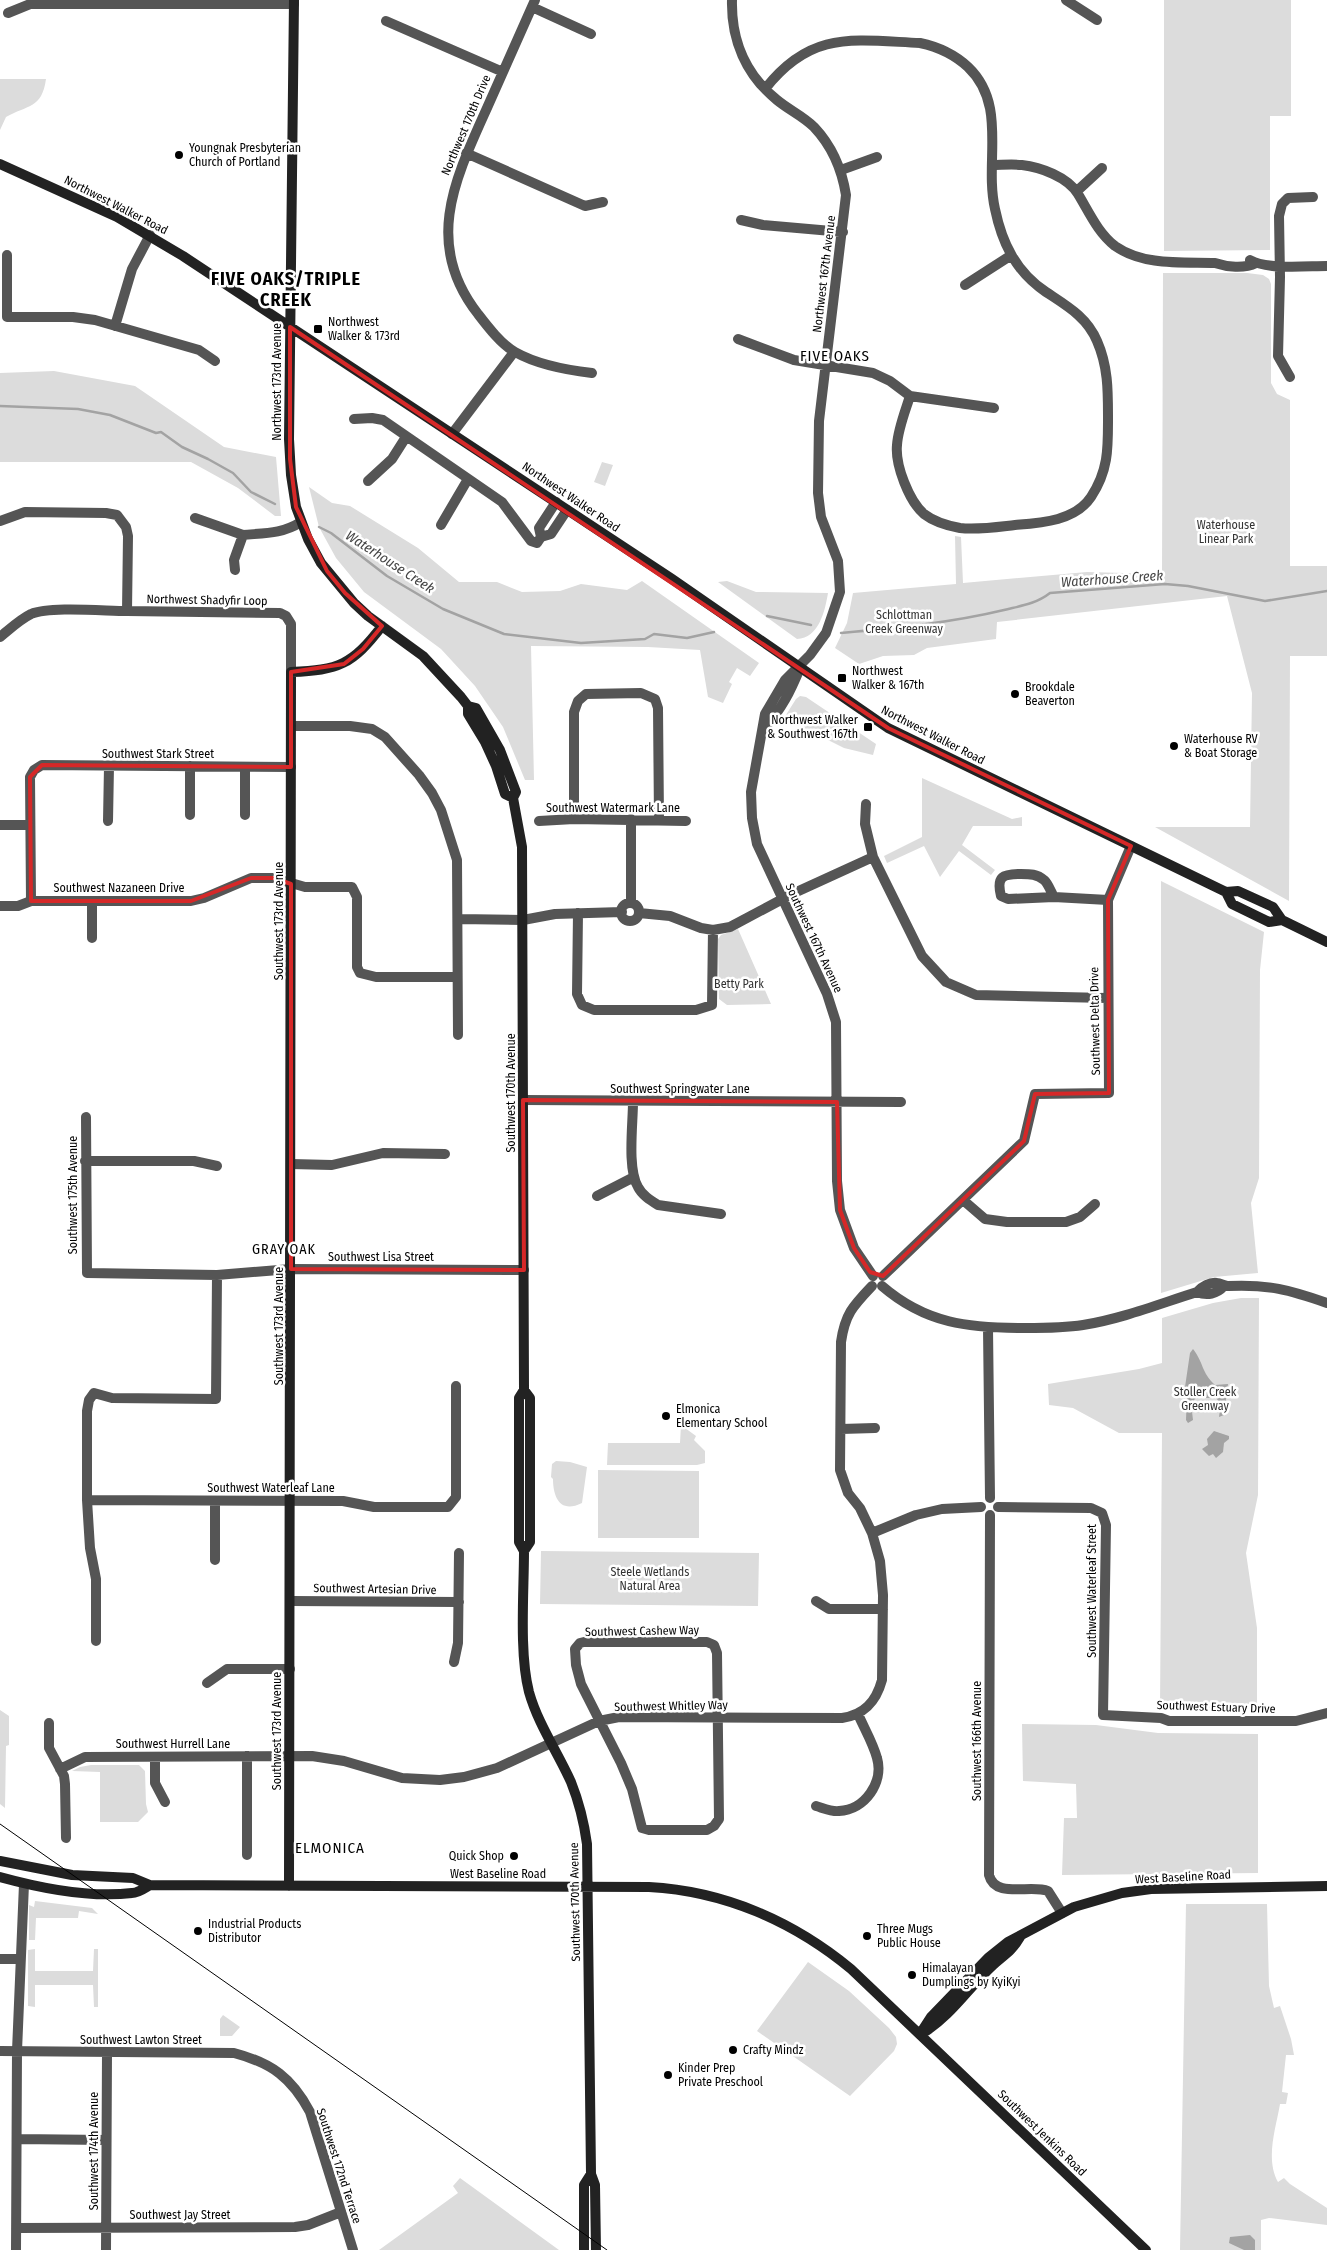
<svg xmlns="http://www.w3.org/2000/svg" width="1327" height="2250" viewBox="0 0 1327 2250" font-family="'Fira Sans Condensed',sans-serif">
<rect width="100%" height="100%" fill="#fff"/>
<!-- green -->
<path fill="#dcdcdc" d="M1164 0H1291V116H1270V250L1164 251Z
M0 79H46C42 109 27 105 6 117L0 130Z
M1163 273H1247L1263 275 1269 279 1271 284V383L1277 394 1290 400V566H1327V656H1290L1289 901 1155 827H1250L1252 693 1227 596 997 622 996 639 927 648 914 655 883 656 859 664 835 648 847 623 853 593 956 584 955 536 961 537 963 583 1087 572 1162 574Z
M54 371 135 386 224 447 276 457 281 516H275L238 488 191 462H0V373Z
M602 462 613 465 605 486 594 482Z
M309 487 332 503 350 506 418 548 459 582H497L522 592 560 591 581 584 627 590 642 581 759 663 750 676 737 668 729 682 732 684 723 703 708 697 700 650 648 647 531 646 534 780H525L503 727 475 686 441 649 364 592 336 558 319 527Z
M727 581 756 592 828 593C825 611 819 638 797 639L718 582Z
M800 696 806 697 876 744 873 755 844 748 784 718 796 699Z
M922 778 1012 819 1022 817V826H973L962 845 995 870 991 875 959 851 940 877 924 846 887 863 884 856 922 837Z
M1161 881 1264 932 1260 970 1259 1178 1251 1203 1258 1273 1214 1277 1161 1293Z
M738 929 771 1004 727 1005 719 999 718 939 721 935Z
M1241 1298H1259L1258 1495 1246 1553 1257 1628V1709H1160L1162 1433H1119L1073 1408 1049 1405 1048 1384 1139 1369 1162 1363V1318L1213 1303Z
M681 1425 696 1436 694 1440 705 1451V1463L697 1465H607L608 1443H680Z
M556 1461 570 1462 587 1467 582 1503C560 1514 553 1497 553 1479L551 1477 552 1464Z
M598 1470 699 1471V1538H598Z
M541 1551 759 1553 758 1606 540 1604Z
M0 1710 9 1716V1745L6 1746 5 1808 0 1804Z
M1022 1724 1096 1725 1158 1733 1258 1734V1873L1062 1875 1064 1818H1077L1076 1784 1023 1781Z
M91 1765H139L145 1771 146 1804 148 1812 138 1822H100V1772L72 1771 80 1767Z
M35 1901 92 1908 98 1914 79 1911 78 1918H36L35 1940H29V1905L34 1907Z
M1186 1904H1267L1269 1986 1274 2008 1280 2006 1291 2039 1294 2055H1286L1282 2092 1288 2093 1286 2104H1280C1276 2128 1265 2159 1278 2182L1284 2178 1290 2184 1327 2208V2225L1269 2218 1261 2220V2250H1180Z
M35 1949V1971H93L94 1949H98V2007H94L93 1985H35V2007L28 2006V1950Z
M808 1962 849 1991 889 2028 896 2037 897 2044 894 2051 850 2096 757 2031Z
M223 2015 240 2027 232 2036H220V2019Z
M460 2178 559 2250H379L458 2193 453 2186Z"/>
<!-- water -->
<path fill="#a3a3a3" d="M1193 1349C1204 1363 1201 1372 1215 1385L1228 1384 1224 1415 1219 1417C1220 1410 1222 1404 1216 1398H1196L1191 1403 1193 1420 1188 1423 1186 1420 1187 1392 1185 1387 1190 1353Z
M1214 1431 1229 1436V1439L1224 1443 1223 1452 1216 1458 1213 1454 1209 1456 1202 1449 1208 1445 1207 1439Z
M1250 2235 1255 2240V2250H1244L1229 2243 1230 2237Z"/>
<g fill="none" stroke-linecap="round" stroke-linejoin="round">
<!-- stream -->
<path stroke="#a3a3a3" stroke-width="2.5" d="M0 406 78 409 110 415 156 433 161 432 182 447 208 459 233 473 251 492 275 504
M319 527 331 533 387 576 443 609 504 634 581 643 645 639 654 634 687 638 714 632
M767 616 811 625
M841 633C896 628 950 623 1004 610 1020 606 1036 604 1050 593L1165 584 1188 586 1265 601 1327 591"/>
<!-- street -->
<path stroke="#555" stroke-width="10" d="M535 0C519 36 503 72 487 108 455 179 423 244 478 314 488 327 501 344 515 352 538 365 566 370 592 373
M732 0C731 40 746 75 777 100 789 110 803 116 814 127 832 146 842 170 846 195L819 421 818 493 821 517 838 561 840 592 826 633 810 655 785 680 765 714 751 792 752 818 757 844 827 994 836 1022 837 1181 840 1210 854 1248 873 1276
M1066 0 1097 20
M532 7 591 34
M8 13 30 4H294
M386 21 503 72
M765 89C811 30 853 40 920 43 939 47 954 54 968 67 1008 105 984 161 995 209 1002 243 1016 272 1046 292 1067 306 1087 317 1097 341 1108 366 1108 390 1108 416 1108 447 1109 470 1091 497 1075 521 1041 523 1015 525 997 527 978 530 960 528 949 526 933 521 924 514 909 501 895 465 897 445 898 429 905 412 910 396
M466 153 585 206 603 202
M992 165C1001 165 1012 164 1022 165 1040 167 1068 177 1078 194 1089 212 1098 233 1115 246 1144 266 1182 262 1215 263 1227 267 1244 269 1256 263
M841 170 877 157
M1077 191 1102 168
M741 220 763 225 843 232
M7 255V317H73L95 320 199 350 215 361
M1250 260C1268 270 1306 266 1327 266
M965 285 1010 256
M115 326 132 269 150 235
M738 339 794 360 873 373 890 381 910 396 994 408
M1290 377 1278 356 1280 277 1279 216 1282 204 1288 198 1313 197
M354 419 372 418 383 420 502 502 531 541 537 543 541 537 551 534 567 510
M452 434 514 352
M368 481 392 459 406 437
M195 518 243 535
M0 521 25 512 106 513 117 515 126 527 128 536 127 611C105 611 50 606 31 614 19 620 10 629 0 637
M441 525 468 479
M541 537 539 528 556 502
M235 570 234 560 243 535C264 533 282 534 301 522
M127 611 280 613 286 616 291 624V672
M292 726H350L372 729 385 737 419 775 432 793 441 810 457 860 458 1035
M764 728C781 711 791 690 800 668
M190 766V815
M866 804 865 824 873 857 922 956 946 982 976 995 1107 998
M245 815V767
M574 819V712L578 701 586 694 641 693 655 699 658 708 659 820
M108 821 109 766
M539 821 574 819 686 821
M0 825H30
M1054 897C1051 892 1048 883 1044 880 1037 874 1030 874 1021 874 1003 874 996 876 1001 896L1008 899 1054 897 1108 900
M31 901 30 777 34 770 42 765 291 767
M92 901V938
M631 903V819
M621 912a9 9 0 1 1 18 0a9 9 0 1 1-18 0Z
M0 906H18L31 901H191L204 898 251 878H274L305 887H352L357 897V967L360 973 376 977H457
M578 913 577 994 582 1005 594 1010H696L712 1005 713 930
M639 913 670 916 701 928 713 930 730 927 792 894 873 857
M458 919 523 920 555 914 622 912
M523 1100 901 1102
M633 1102C633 1124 627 1169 638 1187 642 1195 650 1200 658 1205L721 1214
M86 1117 87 1273 217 1275 291 1269 524 1270
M85 1161H194L217 1166
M291 1164 332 1165 383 1153 445 1154
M597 1196 634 1177
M963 1200 985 1219 1007 1222H1066L1080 1217 1095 1204
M883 1276 1024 1141 1035 1094 1109 1093 1108 900 1131 846
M882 1286C926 1324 969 1328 1025 1328 1044 1328 1064 1328 1083 1325 1121 1319 1159 1304 1197 1292 1202 1287 1209 1282 1217 1283 1221 1283 1223 1286 1228 1286 1268 1284 1290 1290 1327 1303
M1197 1292C1207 1296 1217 1294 1224 1286
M988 1328 990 1498
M841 1429 875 1428
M87 1500 343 1501 374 1507H448L456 1497V1386
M215 1501V1560
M998 1507 1091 1508 1102 1513 1106 1525 1103 1715 1161 1718 1169 1721H1296L1327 1713
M990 1515 989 1875C995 1899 1031 1884 1048 1891L1062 1913
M872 1533 916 1515 942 1509 981 1507
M291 1601 459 1602
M816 1601 829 1609H883
M96 1641V1579L90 1548 87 1500V1411L89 1400 94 1393 112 1398 216 1399 217 1275
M584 1642H707L714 1645 717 1653 719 1819 714 1826 707 1830H649L642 1828 632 1789 621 1763 581 1684 576 1665 575 1649 580 1643Z
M454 1662 458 1643 459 1553
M207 1683 227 1669H290
M49 1723V1748L64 1776 65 1784 66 1838
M247 1756V1855
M155 1757V1783L165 1802
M60 1769 85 1757 312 1756 344 1761 402 1778 440 1780 464 1777 497 1768 599 1721 619 1717 842 1718C864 1715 876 1702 882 1680L883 1595 880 1561 872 1533 860 1508 848 1493 840 1470 841 1342C845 1314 853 1306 872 1286
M816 1806C823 1808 832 1812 839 1811 865 1810 884 1782 877 1758 873 1743 864 1728 858 1714
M0 1959H20
M0 2051 234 2053C272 2063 292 2078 310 2112L353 2250
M17 2139 106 2140
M16 2228 295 2227 308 2225 341 2212
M16 2250 17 2051 24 1884
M106 2250 107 2053"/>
<!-- secondary -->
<path stroke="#222" stroke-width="10" d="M294 0 289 439 291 475 296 507 308 539 321 563 354 603 368 616 423 656 461 697 468 706V714L485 742 496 766 505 794 513 798
M0 164 117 217 183 256 672 579 888 728 1226 892 1232 904 1269 922 1282 920
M468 706 476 708 500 750 516 792 513 798 522 847 524 1390 530 1398V1542L524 1551C524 1592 519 1653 529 1692 538 1724 557 1751 571 1782 579 1802 584 1822 587 1844L591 2174 595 2185 596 2250
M1226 892 1238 891 1273 907 1282 920 1327 942
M524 1390 519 1398V1542L524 1551
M0 1861 72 1875 133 1878 150 1885 649 1887C724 1891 793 1921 851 1969L1146 2250
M0 1877C40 1888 91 1898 132 1893 138 1893 145 1888 150 1885
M289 1886 291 672C339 670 352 665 382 626
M923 2033C951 2016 969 1987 993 1965 1004 1955 1012 1951 1020 1937
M920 2034 931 2017 988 1958 1008 1942 1074 1907 1122 1893 1151 1889 1327 1886
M584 2250V2185L591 2174"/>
<!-- tram -->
<path stroke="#000" stroke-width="1" d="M0 1824 607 2250"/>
</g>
<!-- marked area -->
<path fill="none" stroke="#d62828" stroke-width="4" stroke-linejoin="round" d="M290 327 888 728 1131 846 1108 900 1109 1093 1035 1094 1024 1141 883 1276 870 1272 854 1248 840 1210 837 1102 523 1100 524 1270 291 1269V884L274 878H251L191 901H31L30 777 42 765 291 767V672L344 664 363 649 382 626 345 593 327 571 296 507 290 459Z"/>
<!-- markers -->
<g fill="#000" stroke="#fff" stroke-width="2">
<circle cx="179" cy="155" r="5"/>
<rect x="313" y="324" width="10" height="10" rx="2.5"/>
<rect x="837" y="673" width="10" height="10" rx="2.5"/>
<circle cx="1015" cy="694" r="5"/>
<rect x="863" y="722" width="10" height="10" rx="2.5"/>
<circle cx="1174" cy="746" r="5"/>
<circle cx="666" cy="1416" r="5"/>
<circle cx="514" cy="1856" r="5"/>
<circle cx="198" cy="1931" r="5"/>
<circle cx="867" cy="1936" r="5"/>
<circle cx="912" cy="1975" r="5"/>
<circle cx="733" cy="2050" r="5"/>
<circle cx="668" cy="2075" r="5"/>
</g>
<g text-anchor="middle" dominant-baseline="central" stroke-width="5" stroke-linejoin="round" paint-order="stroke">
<!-- street labels -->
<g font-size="12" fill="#000" stroke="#fff">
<text transform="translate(466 125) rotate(-67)">Northwest 170th Drive</text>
<text transform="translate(116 205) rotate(27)">Northwest Walker Road</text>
<text transform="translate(824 274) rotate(-83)">Northwest 167th Avenue</text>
<text transform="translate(277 382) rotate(-90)">Northwest 173rd Avenue</text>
<text transform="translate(571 497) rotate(34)">Northwest Walker Road</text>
<text transform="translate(207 600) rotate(1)">Northwest Shadyfir Loop</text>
<text transform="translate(933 735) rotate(27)">Northwest Walker Road</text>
<text x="158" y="754">Southwest Stark Street</text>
<text x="613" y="808">Southwest Watermark Lane</text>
<text x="119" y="888">Southwest Nazaneen Drive</text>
<text transform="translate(279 921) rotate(-90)">Southwest 173rd Avenue</text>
<text transform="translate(814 938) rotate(65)">Southwest 167th Avenue</text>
<text transform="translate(1095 1021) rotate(-91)">Southwest Delta Drive</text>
<text x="680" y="1089">Southwest Springwater Lane</text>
<text transform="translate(511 1093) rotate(-90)">Southwest 170th Avenue</text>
<text transform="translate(73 1195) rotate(-90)">Southwest 175th Avenue</text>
<text x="381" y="1257">Southwest Lisa Street</text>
<text transform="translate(279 1326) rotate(-90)">Southwest 173rd Avenue</text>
<text x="271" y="1488">Southwest Waterleaf Lane</text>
<text transform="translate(375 1589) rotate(1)">Southwest Artesian Drive</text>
<text transform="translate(1092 1591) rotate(-90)">Southwest Waterleaf Street</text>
<text transform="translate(642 1631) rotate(-1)">Southwest Cashew Way</text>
<text transform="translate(671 1706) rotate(-1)">Southwest Whitley Way</text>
<text transform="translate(1216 1707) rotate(2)">Southwest Estuary Drive</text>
<text transform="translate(277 1731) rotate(-90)">Southwest 173rd Avenue</text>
<text transform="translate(977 1741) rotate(-90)">Southwest 166th Avenue</text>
<text x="173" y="1744">Southwest Hurrell Lane</text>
<text x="498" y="1874">West Baseline Road</text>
<text transform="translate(1183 1877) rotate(-3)">West Baseline Road</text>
<text transform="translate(575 1902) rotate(-91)">Southwest 170th Avenue</text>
<text x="141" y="2040">Southwest Lawton Street</text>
<text transform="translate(1042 2133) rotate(44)">Southwest Jenkins Road</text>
<text transform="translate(94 2151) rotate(-90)">Southwest 174th Avenue</text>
<text transform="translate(339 2166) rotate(72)">Southwest 172nd Terrace</text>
<text x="180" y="2215">Southwest Jay Street</text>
</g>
<!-- poi labels -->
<g font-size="12" fill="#000" stroke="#fff" text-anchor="start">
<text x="189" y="148">Youngnak Presbyterian<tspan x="189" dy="14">Church of Portland</tspan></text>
<text x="328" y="322">Northwest<tspan x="328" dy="14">Walker &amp; 173rd</tspan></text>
<text x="852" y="671">Northwest<tspan x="852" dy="14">Walker &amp; 167th</tspan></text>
<text x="1025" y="687">Brookdale<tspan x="1025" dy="14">Beaverton</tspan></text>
<text x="858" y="720" text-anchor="end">Northwest Walker<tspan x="858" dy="14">&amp; Southwest 167th</tspan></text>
<text x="1184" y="739">Waterhouse RV<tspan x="1184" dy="14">&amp; Boat Storage</tspan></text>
<text x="676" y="1409">Elmonica<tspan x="676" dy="14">Elementary School</tspan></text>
<text x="504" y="1856" text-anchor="end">Quick Shop</text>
<text x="208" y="1924">Industrial Products<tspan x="208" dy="14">Distributor</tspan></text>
<text x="877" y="1929">Three Mugs<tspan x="877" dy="14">Public House</tspan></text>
<text x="922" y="1968">Himalayan<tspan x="922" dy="14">Dumplings by KyiKyi</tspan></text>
<text x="743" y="2050">Crafty Mindz</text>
<text x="678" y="2068">Kinder Prep<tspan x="678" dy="14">Private Preschool</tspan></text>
</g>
<!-- park labels -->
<g font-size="12" fill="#333" stroke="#fff">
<text x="1226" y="525">Waterhouse<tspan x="1226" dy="14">Linear Park</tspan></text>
<text x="904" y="615">Schlottman<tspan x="904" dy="14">Creek Greenway</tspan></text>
<text x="739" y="984">Betty Park</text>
<text x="1205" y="1392">Stoller Creek<tspan x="1205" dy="14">Greenway</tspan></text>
<text x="650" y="1572">Steele Wetlands<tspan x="650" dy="14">Natural Area</tspan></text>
</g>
<!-- water labels -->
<g font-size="14" font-style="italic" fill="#444" stroke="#fff">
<text transform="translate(390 562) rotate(33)">Waterhouse Creek</text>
<text transform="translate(1112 579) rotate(-4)">Waterhouse Creek</text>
</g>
<!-- neighbourhood labels -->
<g font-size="14" letter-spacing="1" fill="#000" stroke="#fff">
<text x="284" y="1249">GRAY OAK</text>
</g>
<!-- quarter labels -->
<g font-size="15" letter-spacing="1" fill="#000" stroke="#fff">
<text x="835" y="356">FIVE OAKS</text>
<text x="330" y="1848">ELMONICA</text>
</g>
<!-- district labels -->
<g font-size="18" font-weight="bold" letter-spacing="1" fill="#000" stroke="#fff">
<text x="286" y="279">FIVE OAKS/TRIPLE<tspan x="286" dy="21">CREEK</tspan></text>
</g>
</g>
</svg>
